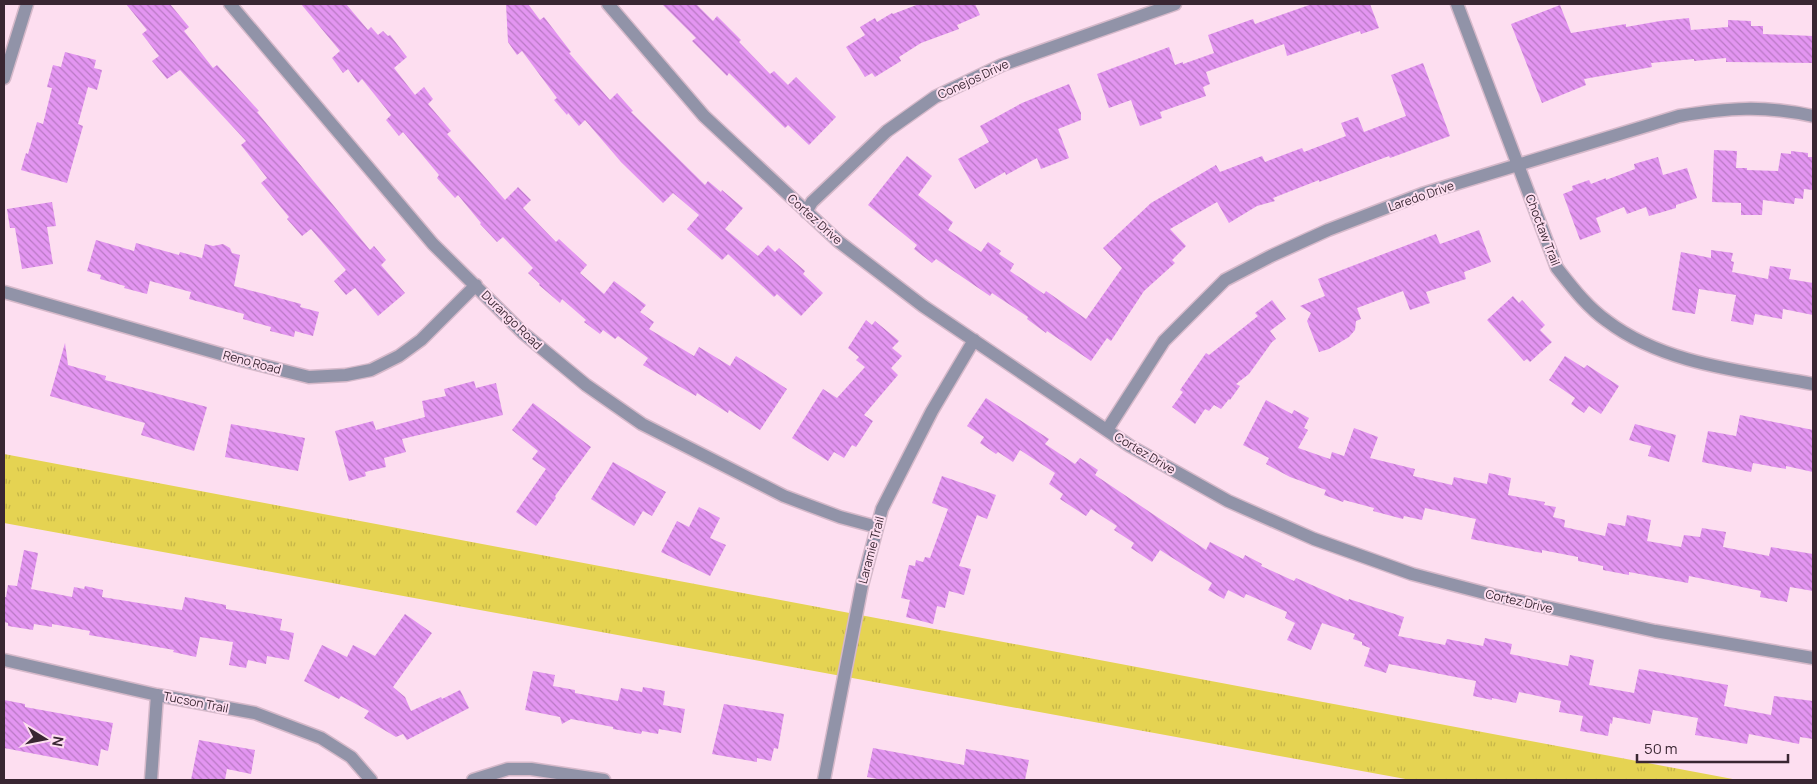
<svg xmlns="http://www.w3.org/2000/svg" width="1817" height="784" viewBox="0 0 1817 784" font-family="Manrope,sans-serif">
<defs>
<pattern id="grass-tufts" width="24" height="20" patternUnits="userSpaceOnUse" patternTransform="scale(1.25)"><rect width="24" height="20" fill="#e5d352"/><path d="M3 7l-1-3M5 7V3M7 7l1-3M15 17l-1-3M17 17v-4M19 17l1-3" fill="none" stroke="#c5b548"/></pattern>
<pattern id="building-back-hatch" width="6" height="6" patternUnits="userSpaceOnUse" patternTransform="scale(1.25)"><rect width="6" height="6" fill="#e395f1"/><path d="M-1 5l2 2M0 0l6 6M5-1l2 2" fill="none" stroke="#b979c4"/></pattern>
</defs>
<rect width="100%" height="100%" fill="#fddef0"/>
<!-- grass -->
<path fill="url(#grass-tufts)" d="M4 454 1738 780H1411L4 523Z"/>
<!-- building -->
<path fill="url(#building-back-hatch)" d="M126 4H170L189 27 184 31 213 68 217 65 259 111 257 112 370 250 374 246 386 260 381 265 405 293 378 316 355 288 346 295 334 281 346 270 311 229 302 236 287 219 289 217 261 183 267 178 241 145 246 141 180 70 167 79 152 61 159 56 142 34 147 30Z
M301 4H346L368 30 371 27 378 35 383 31 388 36 390 35 407 57 394 68 415 95 424 87 433 99 428 104 451 131 447 134 505 200 518 187 531 200 523 208 556 242 559 239 587 265 580 273 604 294 614 281 646 305 640 312 654 322 649 329 694 356 699 347 730 366 736 356 787 389 760 430 729 410 728 413 697 393 696 396 643 365 648 358 618 336 615 339 603 330 600 334 584 322 586 320 562 299 560 303 539 285 540 284 528 273 533 268 503 237 497 242 480 224 481 223 458 195 455 198 437 178 439 175 403 132 399 136 386 120 391 115 362 79 358 83 348 69 343 73 332 58 340 51Z
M506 4H528L540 20 544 17 571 52 569 53 610 100 617 93 633 111 631 112 705 185 708 181 721 192 722 190 743 208 725 229 758 256 768 245 775 252 779 248 805 271 803 274 823 293 801 316 777 294 774 297 728 254 722 260 687 229 699 215 673 193 663 203 621 162 585 120 579 126 568 113 567 115 554 100 557 98 522 51 517 55 508 42Z
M662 4H696L713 21 717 16 741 40 739 42 770 74 774 71 788 85 796 77 836 117 809 145 788 125 785 128 729 73 727 76 692 41 696 38Z
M919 4H975L980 15 957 25 959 29 921 43 899 57 901 61 875 77 872 73 865 77 846 47 865 35 860 27 875 18 877 22 892 13 893 14Z
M1312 4H1370L1379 28 1361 34 1360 31 1287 56 1284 44 1206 72 1210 84 1203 87 1206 96 1160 112 1162 118 1140 126 1131 100 1109 108 1097 74 1169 47 1175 65 1183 62V64L1214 53 1208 35 1253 19 1255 24Z
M1560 5 1571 33 1626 24V27L1660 21 1689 18 1691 30 1728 27V20L1751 21V26H1763V34L1813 36V63L1726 62V58L1694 61V59L1651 63 1652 67 1584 79 1586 85 1542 103 1511 24Z
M65 52 96 60 94 68 102 70 97 90 88 87 78 124 83 126 67 183 21 170 26 153 28 154 37 122 43 124 52 88 47 87 53 65 61 67Z
M1423 63 1450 136 1390 158 1389 156 1319 182V180L1273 198 1275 201 1257 206 1229 223 1217 202 1170 229 1186 246 1172 260 1175 263 1144 291 1111 341 1107 338 1091 361 1047 331 1046 333 1027 319 1028 317 992 293 990 296 936 259 932 263 914 249 917 245 868 205 907 156 932 176 918 195 953 222 948 230 981 252 988 242 1001 251 999 254 1014 264 1010 271 1044 294 1046 291 1086 319 1122 268 1103 248 1151 203 1216 165 1220 172 1262 156 1265 162 1302 148 1304 152 1346 136 1341 123 1358 117 1364 132 1406 116 1391 75Z
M1069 84 1081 113V120L1058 129 1069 158 1041 169 1037 158 1006 175 1005 172 975 189 958 159 989 142 980 126 1022 103Z
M1714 150 1737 151 1736 168H1747V170L1778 171 1781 153 1791 154V151L1808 153V157H1813V190L1804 189 1803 199 1795 198 1794 204 1763 200 1762 215H1741V203L1712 202Z
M1658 157 1663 175 1687 168 1697 198 1676 205V208L1649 216 1646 207 1627 214 1624 207 1596 218 1601 232 1580 240 1563 194 1573 190 1572 186 1589 180 1591 184 1606 178V180L1635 169 1634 164Z
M52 202 56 226 47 227 53 264 22 269 15 228H10L7 209Z
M1479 230 1491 262 1464 272 1466 279 1426 292 1430 303 1410 310 1403 291 1357 308 1361 319 1356 321 1355 330 1349 337 1329 349 1319 352 1307 321 1311 313 1300 306 1325 296 1318 279 1436 234 1440 244Z
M96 240 134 251 136 243 179 255 180 252 202 258 205 244 213 246 223 244 230 248 232 253 240 255 234 286 301 304 300 307 319 312 313 336 295 331 294 337 270 331 271 327 243 319 244 314 189 299 191 292 150 281 147 294 124 288 125 286 100 279 101 275 87 271Z
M1711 250 1733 253 1731 261 1734 262 1732 272 1768 279 1770 266 1791 269 1789 279 1813 283V315L1783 309 1782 319 1755 314 1753 325 1731 321 1736 295 1699 289 1695 314 1672 310 1681 252 1711 258Z
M1513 296 1519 303 1522 300 1545 325 1540 330 1552 342 1530 362 1527 359 1524 361 1487 320Z
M1272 300 1286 319 1270 331 1276 339 1272 342 1249 374 1236 384 1240 386 1230 400 1229 399 1221 409 1214 405 1209 411 1205 409 1195 424 1172 407 1183 392 1180 390 1206 353 1209 355 1258 316 1255 313Z
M866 320 872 325 875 321 899 341 892 348 902 356 891 368 898 375 864 415 873 421 856 447 852 445 844 458 834 452 828 461 792 438 823 389 837 398 865 367 856 360 859 357 848 348Z
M65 343 68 365 106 376 105 380 207 407 194 451 141 435 145 423 50 396Z
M1565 356 1584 368 1587 365 1619 386 1601 414 1589 406 1584 413 1571 404 1575 398 1549 380Z
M474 381 476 388 496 383 503 415 402 439 406 452 384 458 386 467 365 472 366 476 349 481 335 431 373 421 376 430 425 417 422 401 446 396 444 389Z
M986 398 1049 439 1045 444 1075 464 1080 458 1098 470 1095 475 1206 550 1210 542 1243 559 1245 555 1262 564 1261 566 1294 581 1296 578 1348 601 1349 599 1404 617 1398 636 1445 645 1447 639 1483 646 1485 638 1512 644 1510 654 1568 666 1570 655 1594 660 1589 685 1634 693 1639 669 1728 685 1724 706 1771 715 1774 696 1813 701V739L1800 737 1799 744 1749 734 1747 744 1695 735 1698 718 1653 710 1650 724 1613 717 1612 724 1610 723 1608 736 1580 731 1583 716 1559 712 1561 701 1519 692 1516 703 1492 698V700L1473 696 1476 681 1389 664 1386 673 1364 666 1370 648 1362 645V642L1353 639 1355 634 1322 623 1311 650 1287 640 1295 623 1285 618 1287 612 1246 594 1244 598 1228 590 1224 599 1208 590 1212 583 1160 550 1152 562 1131 548 1134 543 1114 530 1117 526 1091 509 1086 516 1060 499 1063 494 1049 484 1055 473 1020 450 1013 462 998 452 996 454 980 443 984 437 967 426Z
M1266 400 1292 414 1294 410 1309 418 1304 428 1308 430 1298 448 1330 459 1332 452 1344 456 1354 428 1378 437 1370 458 1415 469 1413 476 1452 485 1454 477 1487 484 1489 473 1511 478 1508 495 1545 502 1544 505 1556 507 1553 517 1565 520 1564 527 1605 536 1608 523 1625 526 1627 515 1651 520 1647 541 1681 547 1684 535 1700 537 1702 528 1726 532 1723 547 1769 556 1771 547 1813 554V591L1790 587 1787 602 1760 597 1761 591 1689 576 1688 583 1629 572V575L1603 570V566L1578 561V557L1542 550V553L1471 539 1476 519 1425 508 1422 520 1404 516 1403 519 1373 511 1374 508 1344 500 1343 502 1324 495 1326 490 1290 477 1266 464 1269 458 1243 445Z
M533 403 591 447 555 496 556 498 536 526 516 512 546 469 532 459 538 451 512 430Z
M1740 415 1813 430V472L1786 466V469L1753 463 1751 472 1702 462 1708 431 1736 436Z
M231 424 305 438 298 471 225 457Z
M1635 424 1676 435 1669 462 1648 456 1651 446 1629 440Z
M613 462 666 492 652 516 643 511 634 526 591 499Z
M942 476 996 495 987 519 977 515 959 566 971 569 964 595 949 591 945 608 937 606 933 624 906 617 910 600 901 598 909 565 915 566 916 560 923 562 925 557 930 558 948 509 932 503Z
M699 507 720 518 710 538 726 545 710 576 661 552 677 521 689 527Z
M24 550 38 553 31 589 72 597 74 587 84 589 85 586 103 590 102 597 182 610 185 597 226 605V609L282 619 280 630 294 633 289 660 267 656 266 664 248 660 246 668 229 665 233 642 200 637 196 657 173 652 174 650 89 635 90 631 52 624V627L34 624 33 630 8 626V623L4 622V597H6L8 585 17 586Z
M405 614 432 633 393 687 405 697 411 711 441 697 442 699 460 690 469 708 407 740 403 734 396 737 364 718 369 711 341 696 339 699 304 681 322 645 347 657 353 645 375 656Z
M533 671 555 675 553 686 575 690V693L618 701 621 688 642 692 643 687 665 691 663 705 685 709 681 733 659 729 658 734 642 731 641 734 613 729V727L571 719 562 724 560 717 525 710Z
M4 700 25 704V707L113 723 108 751 101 749 98 766 4 748Z
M724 704 784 714 778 749 774 748 771 761 757 758V762L712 754Z
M199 740 255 750 251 774 227 769 225 780H191Z
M873 748 964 765 966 749 1029 760 1025 780H883L867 777Z"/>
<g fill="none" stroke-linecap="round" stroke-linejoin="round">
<defs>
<path id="minor" d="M230 4 433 244 523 333 586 385 642 424 784 496 840 517 877 527
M608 4 704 116 838 241 923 306 1130 446 1228 501 1314 539 1412 574 1492 595 1655 631 1813 658
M1457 4 1557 268C1572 287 1587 307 1607 321 1665 365 1744 371 1813 384
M4 78 27 4
M806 212 812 202 887 131 935 97 1002 65 1175 4
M4 292 245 361 309 377 346 375 371 370 399 356 421 340 476 285
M1107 430 1164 341 1225 280 1271 256 1328 230 1422 194 1679 116C1727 108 1765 105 1813 116
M4 660 157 695 255 713 321 738 351 757 371 780
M151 780 157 695
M473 780 508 769H531L604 780
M824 780 862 585 882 509 932 411 974 340"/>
</defs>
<!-- minor casing -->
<use href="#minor" stroke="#d6b9ca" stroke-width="15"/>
<!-- minor -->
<use href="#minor" stroke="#9193a8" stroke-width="12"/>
</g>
<g text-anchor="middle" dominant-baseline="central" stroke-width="4" stroke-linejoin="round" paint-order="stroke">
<!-- street labels -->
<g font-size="12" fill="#392632" stroke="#fddef0">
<text transform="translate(973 79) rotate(-25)">Conejos Drive</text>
<text transform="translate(1421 196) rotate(-19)">Laredo Drive</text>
<text transform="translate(815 219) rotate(42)">Cortez Drive</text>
<text transform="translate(1543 230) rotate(69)">Choctaw Trail</text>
<text transform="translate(512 320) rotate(44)">Durango Road</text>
<text transform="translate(252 362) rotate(15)">Reno Road</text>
<text transform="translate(1145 453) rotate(31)">Cortez Drive</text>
<text transform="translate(871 550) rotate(-75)">Laramie Trail</text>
<text transform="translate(1519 601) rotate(13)">Cortez Drive</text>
<text transform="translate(196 702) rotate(11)">Tucson Trail</text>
</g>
</g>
<!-- border -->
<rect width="1817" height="784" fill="none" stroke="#392632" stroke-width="10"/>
<!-- north arrow -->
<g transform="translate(45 739) rotate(100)" stroke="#fddef0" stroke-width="4" paint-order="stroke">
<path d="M0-4L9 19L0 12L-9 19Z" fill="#392632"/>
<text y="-8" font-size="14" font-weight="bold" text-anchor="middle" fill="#392632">N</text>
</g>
<!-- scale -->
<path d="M1637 754v8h151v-8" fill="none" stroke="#392632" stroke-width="2.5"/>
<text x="1644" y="754" font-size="15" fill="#392632" stroke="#fddef0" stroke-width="4" paint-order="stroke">50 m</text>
</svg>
